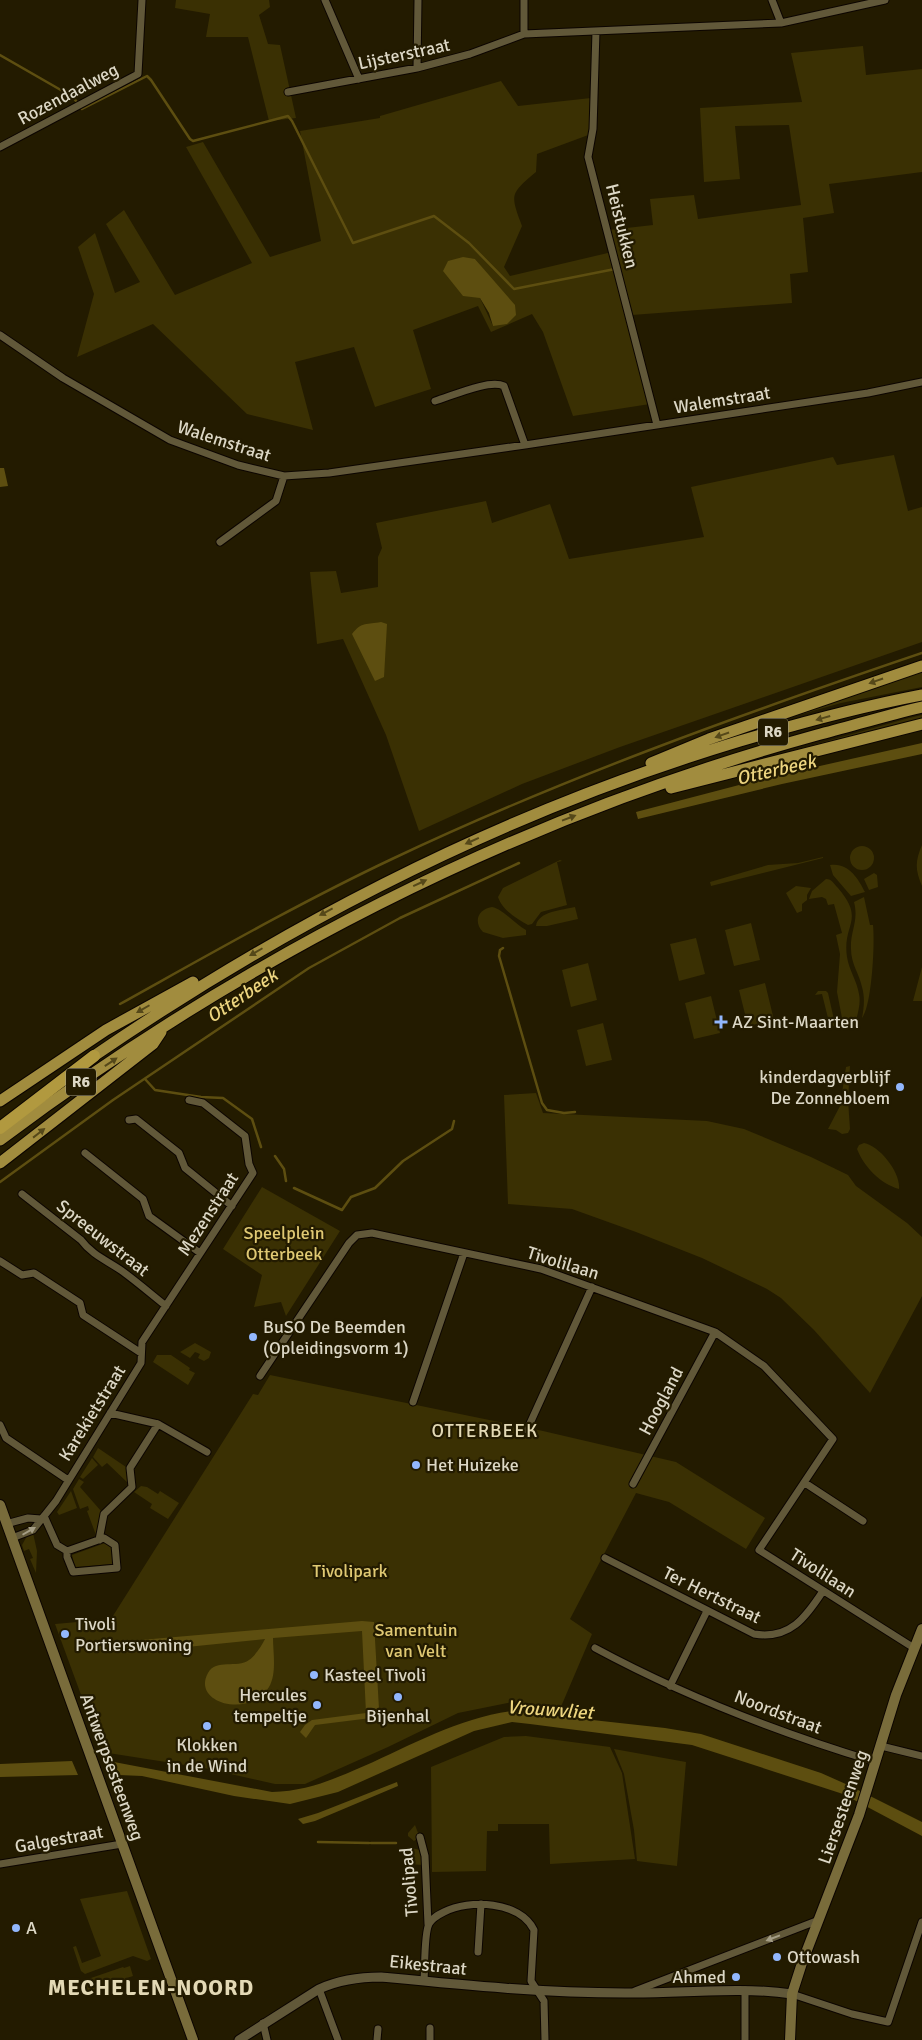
<svg xmlns="http://www.w3.org/2000/svg" width="922" height="2040" viewBox="0 0 922 2040" font-family="Signika,sans-serif">
<rect width="100%" height="100%" fill="#231b00"/>
<!-- green -->
<path fill="#3a3003" fill-rule="evenodd" d="M176 0H269L270 7 259 15 268 44 280 45 296 118 269 121 248 37H206L210 14 175 8Z
M863 46 866 75 922 69V172L829 184 834 213 803 218 808 272 790 274 792 303 632 315 609 230 653 225 650 199 694 195 698 219 801 205 789 125 735 126 740 179 704 182 700 108 802 102 791 53Z
M501 81 518 106 591 98V134L537 154 536 172C510 194 510 194 522 226L504 267 510 276 612 252 650 404 573 416 543 332 532 314 491 332 478 306 413 330 431 389 375 407 354 347 295 362 313 430 247 414 153 324 77 357 94 294 78 247 95 233 115 293 140 282 106 224 124 210 175 295 252 263 186 147 203 142 270 257 321 241 300 131 380 118V116ZM475 259 489 276 493 326 480 298Z
M894 455 908 511 922 507V642L620 747 522 784 419 831 386 735 343 639 317 644 310 572 336 571 341 593 378 587V557L382 548 376 523 486 501 492 523 550 504 569 559 704 537 691 487 833 457 837 465Z
M922 672V687L841 703 757 727Z
M922 715V721L749 763 909 718Z
M922 845V886C915 870 915 861 922 845Z
M850 858a12 12 0 1 1 24 0a12 12 0 1 1-24 0Z
M823 857V858L711 886 710 882 768 865 798 863Z
M560 860 562 861 557 862 567 905 541 912 532 924 528 925C517 919 502 910 498 897L503 888Z
M830 865C848 862 858 878 865 892L851 896 833 875Z
M874 873 877 875 878 887 869 890 864 879Z
M826 879C832 879 834 884 838 888 866 921 842 923 847 957 849 970 857 981 859 994 861 1003 858 1012 856 1021 851 1022 846 1023 842 1018L837 992 840 954 836 935 842 933 834 904 828 905 826 899 822 897 809 899 812 891Z
M796 886 811 888 807 895V900L802 904V911L797 913 786 893Z
M864 897 870 925H873C875 943 872 1005 862 1018 864 1008 865 997 862 987 859 973 851 964 851 949 850 931 859 921 854 902Z
M492 907C503 909 515 924 526 930V935L503 938 483 932C473 922 478 909 492 907Z
M575 907 578 919 547 926H536C538 911 563 910 575 907Z
M751 923 760 960 734 966 725 930Z
M696 938 705 974 679 981 670 944Z
M588 963 597 1000 571 1007 562 970Z
M922 967V1001H913Z
M765 983 774 1020 748 1026 739 990Z
M818 991H826L828 993 835 1024 834 1026H826L822 1020 828 1018 822 994 815 995Z
M711 996 720 1033 694 1039 685 1003Z
M603 1023 612 1060 586 1066 577 1030Z
M850 1066 848 1100 850 1129 848 1133 842 1134 836 1130 828 1129 840 1106 846 1067Z
M536 1093 543 1113 707 1121 744 1129 811 1157 848 1175 856 1186 907 1223 922 1237V1296L870 1393 814 1330 781 1298 767 1289 702 1258 636 1232 572 1209 508 1204 504 1095Z
M864 1143C880 1146 901 1173 899 1189 881 1184 864 1167 857 1149L859 1145Z
M262 1187 340 1231 286 1316 281 1302 254 1307 262 1275 223 1249Z
M195 1343 211 1352 209 1358 204 1361 198 1358 200 1354 195 1352 190 1358 180 1352Z
M157 1355H171L190 1368 189 1370 195 1373 188 1385 153 1362Z
M270 1375 543 1431 676 1462 765 1518 746 1549 669 1502 636 1493 570 1619 592 1634 560 1709 512 1702 458 1713 388 1747 305 1784H275L204 1768 102 1752 55 1624 111 1619 253 1394 258 1395Z
M98 1448 126 1467 129 1484 107 1463 102 1467 93 1457Z
M92 1458 98 1465 83 1479 80 1477Z
M79 1479 84 1482 80 1487 101 1511 96 1535 87 1511 89 1510 88 1506 80 1509 73 1489Z
M141 1486 147 1487 158 1494 160 1491 179 1503 168 1519 150 1508 152 1504 134 1492Z
M71 1491 77 1508 59 1515 57 1512Z
M33 1533 37 1551 36 1573 30 1559 33 1558 29 1549 24 1551 22 1545 27 1536Z
M105 1543 111 1547 113 1564 75 1567 72 1555Z
M526 1736 610 1747 622 1773 635 1859 550 1864 549 1824H498V1831H487L486 1871 432 1872 431 1767 504 1737Z
M614 1749 686 1762 677 1866 637 1861 634 1830 624 1774Z
M415 1825 418 1833 417 1839 414 1841 408 1836V1833Z
M412 1848 420 1850 423 1865 408 1864V1852Z
M127 1891 151 1959 147 1961 133 1956 85 1974 81 1971 73 1947 76 1946 82 1963 101 1956 80 1899Z
M130 1966 133 1976 127 1978V1980L93 1991 92 1990 86 1992 83 1983 88 1981V1979L123 1967 124 1968Z"/>
<!-- water -->
<path fill="#5d4e10" d="M463 257 475 259 515 305 516 315 507 324 493 326 489 313 480 298 463 296 443 271 448 261Z
M0 468H4L8 486 0 487Z
M381 622 387 624 384 677 375 681 352 634C362 621 367 625 381 622Z
M922 743V754L782 784 638 819 636 812 762 779Z
M362 1621 374 1622 379 1709 376 1715 371 1718 315 1725 306 1738 300 1732 305 1725 312 1720 366 1713 362 1631 273 1638C273 1653 277 1673 269 1687 250 1719 191 1703 208 1673 216 1658 237 1669 249 1660 256 1655 262 1645 265 1639L187 1647 84 1650 83 1645Z
M511 1711 665 1728 701 1734 821 1773 848 1785 922 1822V1836L843 1794 692 1745 530 1724 512 1722 474 1731 338 1792 290 1804 234 1796 142 1776 119 1775 114 1762 272 1792C307 1791 332 1780 364 1766 411 1745 459 1718 511 1711Z
M72 1761 78 1775 0 1777V1764Z
M397 1782 398 1786 315 1821 303 1824 298 1819 318 1813Z"/>
<g fill="none" stroke-linecap="round" stroke-linejoin="round">
<!-- stream -->
<path stroke="#5d4e10" stroke-width="2.5" d="M0 55 73 97 82 109 147 76 151 80 190 139 193 141 288 116 292 121 353 243 434 216 469 243 514 289 615 269
M503 948 500 950 499 956 542 1103 547 1110 564 1113 575 1112
M120 1004C210 954 299 903 392 859 563 778 742 714 922 653
M145 1079 155 1090 201 1097 223 1098 252 1119 261 1147
M275 1156 284 1169 286 1181
M0 1182 113 1100 309 968 400 918 519 863
M294 1188 342 1210 351 1197 375 1188 403 1161 452 1129 454 1121
M318 1842 369 1843
M371 1843H396"/>
<defs>
<path id="minor" d="M325 0 359 79
M524 0V34
M772 0 781 23
M596 31 593 129 588 157 657 425
M417 68 418 0
M288 92 417 68 470 54 524 34 781 23 885 0
M0 147 138 74 142 0
M0 335 63 378 170 440 238 465 284 476 329 473 525 445 868 393 922 382
M435 401C452 396 489 379 504 386L525 445
M220 542 276 501 284 476
M129 1120 136 1119 179 1153 185 1168 232 1206
M85 1153 143 1199 149 1216 200 1253
M22 1194 81 1240C92 1255 108 1261 122 1271 137 1282 151 1294 166 1306
M0 1261 22 1275 34 1273 80 1303 83 1315 141 1353
M260 1376 349 1243 357 1235 372 1233 541 1269 715 1332 764 1366 833 1439 759 1550 914 1648
M413 1402 464 1253
M110 1413 158 1424
M0 1425 6 1438 68 1480
M527 1430 592 1287
M805 1483 863 1521
M633 1484 715 1332
M44 1516 57 1545 67 1551 104 1538 115 1545 117 1568 73 1572 67 1557V1551
M6 1524 28 1518 41 1519
M12 1538 33 1530 56 1501 141 1363 142 1342 253 1173 249 1164 245 1136 203 1103 189 1100
M99 1540 104 1514 132 1487 130 1468 158 1424 207 1452
M605 1558 754 1634C790 1640 806 1617 823 1591
M595 1648C684 1696 780 1733 876 1762
M670 1686 707 1611
M881 1746 922 1756
M420 1837 425 1856 428 1924
M0 1864 122 1844
M478 1952 481 1904
M424 1981C425 1968 424 1933 429 1924 432 1918 438 1915 444 1912 469 1899 520 1901 534 1930L531 1981 544 2001 545 2040
M319 1989 338 2040
M745 1990V2040
M635 1991 819 1920
M792 1994 852 2014 888 2022 922 1922
M263 2023 267 2040
M430 2028V2040
M377 2040 378 2029"/>
<path id="tertiary" d="M239 2040 319 1989C339 1980 360 1977 381 1977 463 1985 543 1993 625 1993 681 1994 737 1986 792 1994"/>
<path id="secondary" d="M0 1505 193 2040
M790 2040 792 1994 802 1963 859 1815 896 1695 922 1629"/>
<path id="trunk" d="M651 763 709 739 922 666
M671 788 922 724
M94 1056C294 919 507 811 740 741 800 723 860 707 922 695
M0 1101 106 1030 193 982
M0 1140C247 955 519 817 817 735 852 726 887 715 922 707
M0 1163 153 1044 161 1032"/>
<path id="motorway" d="M0 1128 94 1056"/>
</defs>
<!-- minor casing -->
<use href="#minor" stroke="#0c0500" stroke-width="9"/>
<!-- tertiary casing -->
<use href="#tertiary" stroke="#0c0500" stroke-width="11"/>
<!-- secondary casing -->
<use href="#secondary" stroke="#0c0500" stroke-width="12"/>
<!-- trunk casing -->
<use href="#trunk" stroke="#0c0500" stroke-width="13"/>
<!-- motorway casing -->
<use href="#motorway" stroke="#0c0500" stroke-width="14"/>
<!-- minor -->
<use href="#minor" stroke="#615839" stroke-width="7"/>
<!-- tertiary -->
<use href="#tertiary" stroke="#615839" stroke-width="9"/>
<!-- secondary -->
<use href="#secondary" stroke="#796c3b" stroke-width="10"/>
<!-- trunk -->
<use href="#trunk" stroke="#a18c3e" stroke-width="11"/>
<!-- motorway -->
<use href="#motorway" stroke="#b1993f" stroke-width="12"/>
</g>
<!-- one-way arrows -->
<defs><path id="oneway-solid" d="M-6-.8H1V-3.2L6.5 0L1 3.2V.8H-6Z" transform="scale(1.25)"/></defs>
<g fill="#554819">
<use href="#oneway-solid" transform="translate(876 681) rotate(161)"/>
<use href="#oneway-solid" transform="translate(823 718) rotate(164)"/>
<use href="#oneway-solid" transform="translate(722 735) rotate(161)"/>
<use href="#oneway-solid" transform="translate(569 818) rotate(-21)"/>
<use href="#oneway-solid" transform="translate(472 841) rotate(156)"/>
<use href="#oneway-solid" transform="translate(420 883) rotate(-25)"/>
<use href="#oneway-solid" transform="translate(326 912) rotate(152)"/>
<use href="#oneway-solid" transform="translate(256 952) rotate(150)"/>
<use href="#oneway-solid" transform="translate(143 1009) rotate(150)"/>
<use href="#oneway-solid" transform="translate(111 1062) rotate(-34)"/>
<use href="#oneway-solid" transform="translate(39 1133) rotate(-38)"/>
</g>
<g fill="#a59e86">
<use href="#oneway-solid" transform="translate(29 1531) rotate(-30)"/>
<use href="#oneway-solid" transform="translate(773 1938) rotate(159)"/>
</g>
<!-- markers -->
<g fill="#92b7fd" stroke="#231b00" stroke-width="2">
<path d="M718.5 1014.5h5v5h5v5h-5v5h-5v-5h-5v-5h5z"/>
<circle cx="900" cy="1087" r="5"/>
<circle cx="253" cy="1337" r="5"/>
<circle cx="416" cy="1465" r="5"/>
<circle cx="65" cy="1634" r="5"/>
<circle cx="314" cy="1675" r="5"/>
<circle cx="398" cy="1697" r="5"/>
<circle cx="317" cy="1705" r="5"/>
<circle cx="207" cy="1726" r="5"/>
<circle cx="16" cy="1928" r="5"/>
<circle cx="777" cy="1957" r="5"/>
<circle cx="736" cy="1977" r="5"/>
</g>
<g text-anchor="middle" dominant-baseline="central" stroke-width="4.5" stroke-linejoin="round" paint-order="stroke">
<!-- shield labels -->
<g fill="#231b00" stroke="#a49f8a" stroke-width="1">
<rect x="758" y="718.5" width="30" height="27" rx="4"/>
<rect x="66" y="1068.5" width="30" height="27" rx="4"/>
</g>
<g font-size="16" font-weight="bold" fill="#dcd7c5">
<text x="773" y="732">R6</text>
<text x="81" y="1082">R6</text>
</g>
<!-- street labels -->
<g font-size="18" fill="#dcd7c5" stroke="#231b00">
<text transform="translate(404 54) rotate(-12)">Lijsterstraat</text>
<text transform="translate(68 94) rotate(-28)">Rozendaalweg</text>
<text transform="translate(622 226) rotate(76)">Heistukken</text>
<text transform="translate(722 400) rotate(-9)">Walemstraat</text>
<text transform="translate(224 441) rotate(18)">Walemstraat</text>
<text transform="translate(208 1214) rotate(-57)">Mezenstraat</text>
<text transform="translate(103 1238) rotate(38)">Spreeuwstraat</text>
<text transform="translate(563 1263) rotate(17)">Tivolilaan</text>
<text transform="translate(661 1401) rotate(-62)">Hoogland</text>
<text transform="translate(92 1413) rotate(-58)">Karekietstraat</text>
<text transform="translate(823 1573) rotate(33)">Tivolilaan</text>
<text transform="translate(712 1595) rotate(26)">Ter Hertstraat</text>
<text transform="translate(778 1712) rotate(21)">Noordstraat</text>
<text transform="translate(112 1767) rotate(70)">Antwerpsesteenweg</text>
<text transform="translate(843 1807) rotate(-71)">Liersesteenweg</text>
<text transform="translate(59 1839) rotate(-10)">Galgestraat</text>
<text transform="translate(409 1882) rotate(-95)">Tivolipad</text>
<text transform="translate(428 1965) rotate(6)">Eikestraat</text>
</g>
<!-- poi labels -->
<g font-size="18" fill="#dcd7c5" stroke="#231b00" text-anchor="start">
<text x="732" y="1022">AZ Sint-Maarten</text>
<text x="890" y="1077" text-anchor="end">kinderdagverblijf<tspan x="890" dy="21">De Zonnebloem</tspan></text>
<text x="263" y="1327">BuSO De Beemden<tspan x="263" dy="21">(Opleidingsvorm 1)</tspan></text>
<text x="426" y="1465">Het Huizeke</text>
<text x="75" y="1624">Tivoli<tspan x="75" dy="21">Portierswoning</tspan></text>
<text x="324" y="1675">Kasteel Tivoli</text>
<text x="307" y="1695" text-anchor="end">Hercules<tspan x="307" dy="21">tempeltje</tspan></text>
<text x="398" y="1716" text-anchor="middle">Bijenhal</text>
<text x="207" y="1745" text-anchor="middle">Klokken<tspan x="207" dy="21">in de Wind</tspan></text>
<text x="26" y="1928">A</text>
<text x="787" y="1957">Ottowash</text>
<text x="726" y="1977" text-anchor="end">Ahmed</text>
</g>
<!-- park labels -->
<g font-size="18" fill="#e0c973" stroke="#231b00">
<text x="284" y="1233">Speelplein<tspan x="284" dy="21">Otterbeek</tspan></text>
<text x="350" y="1571">Tivolipark</text>
<text x="416" y="1630">Samentuin<tspan x="416" dy="21">van Velt</tspan></text>
</g>
<!-- water labels -->
<g font-size="19" font-style="italic" fill="#edd57f" stroke="#231b00">
<text transform="translate(776 770) rotate(-13)">Otterbeek</text>
<text transform="translate(242 996) rotate(-34)">Otterbeek</text>
<text transform="translate(550 1710) rotate(4)">Vrouwvliet</text>
</g>
<!-- neighbourhood labels -->
<g font-size="19" letter-spacing="1" fill="#e3d9b5" stroke="#231b00">
<text x="485" y="1431">OTTERBEEK</text>
</g>
<!-- district labels -->
<g font-size="22" font-weight="bold" letter-spacing="1" fill="#e3d9b5" stroke="#231b00">
<text x="151" y="1987">MECHELEN-NOORD</text>
</g>
</g>
</svg>
